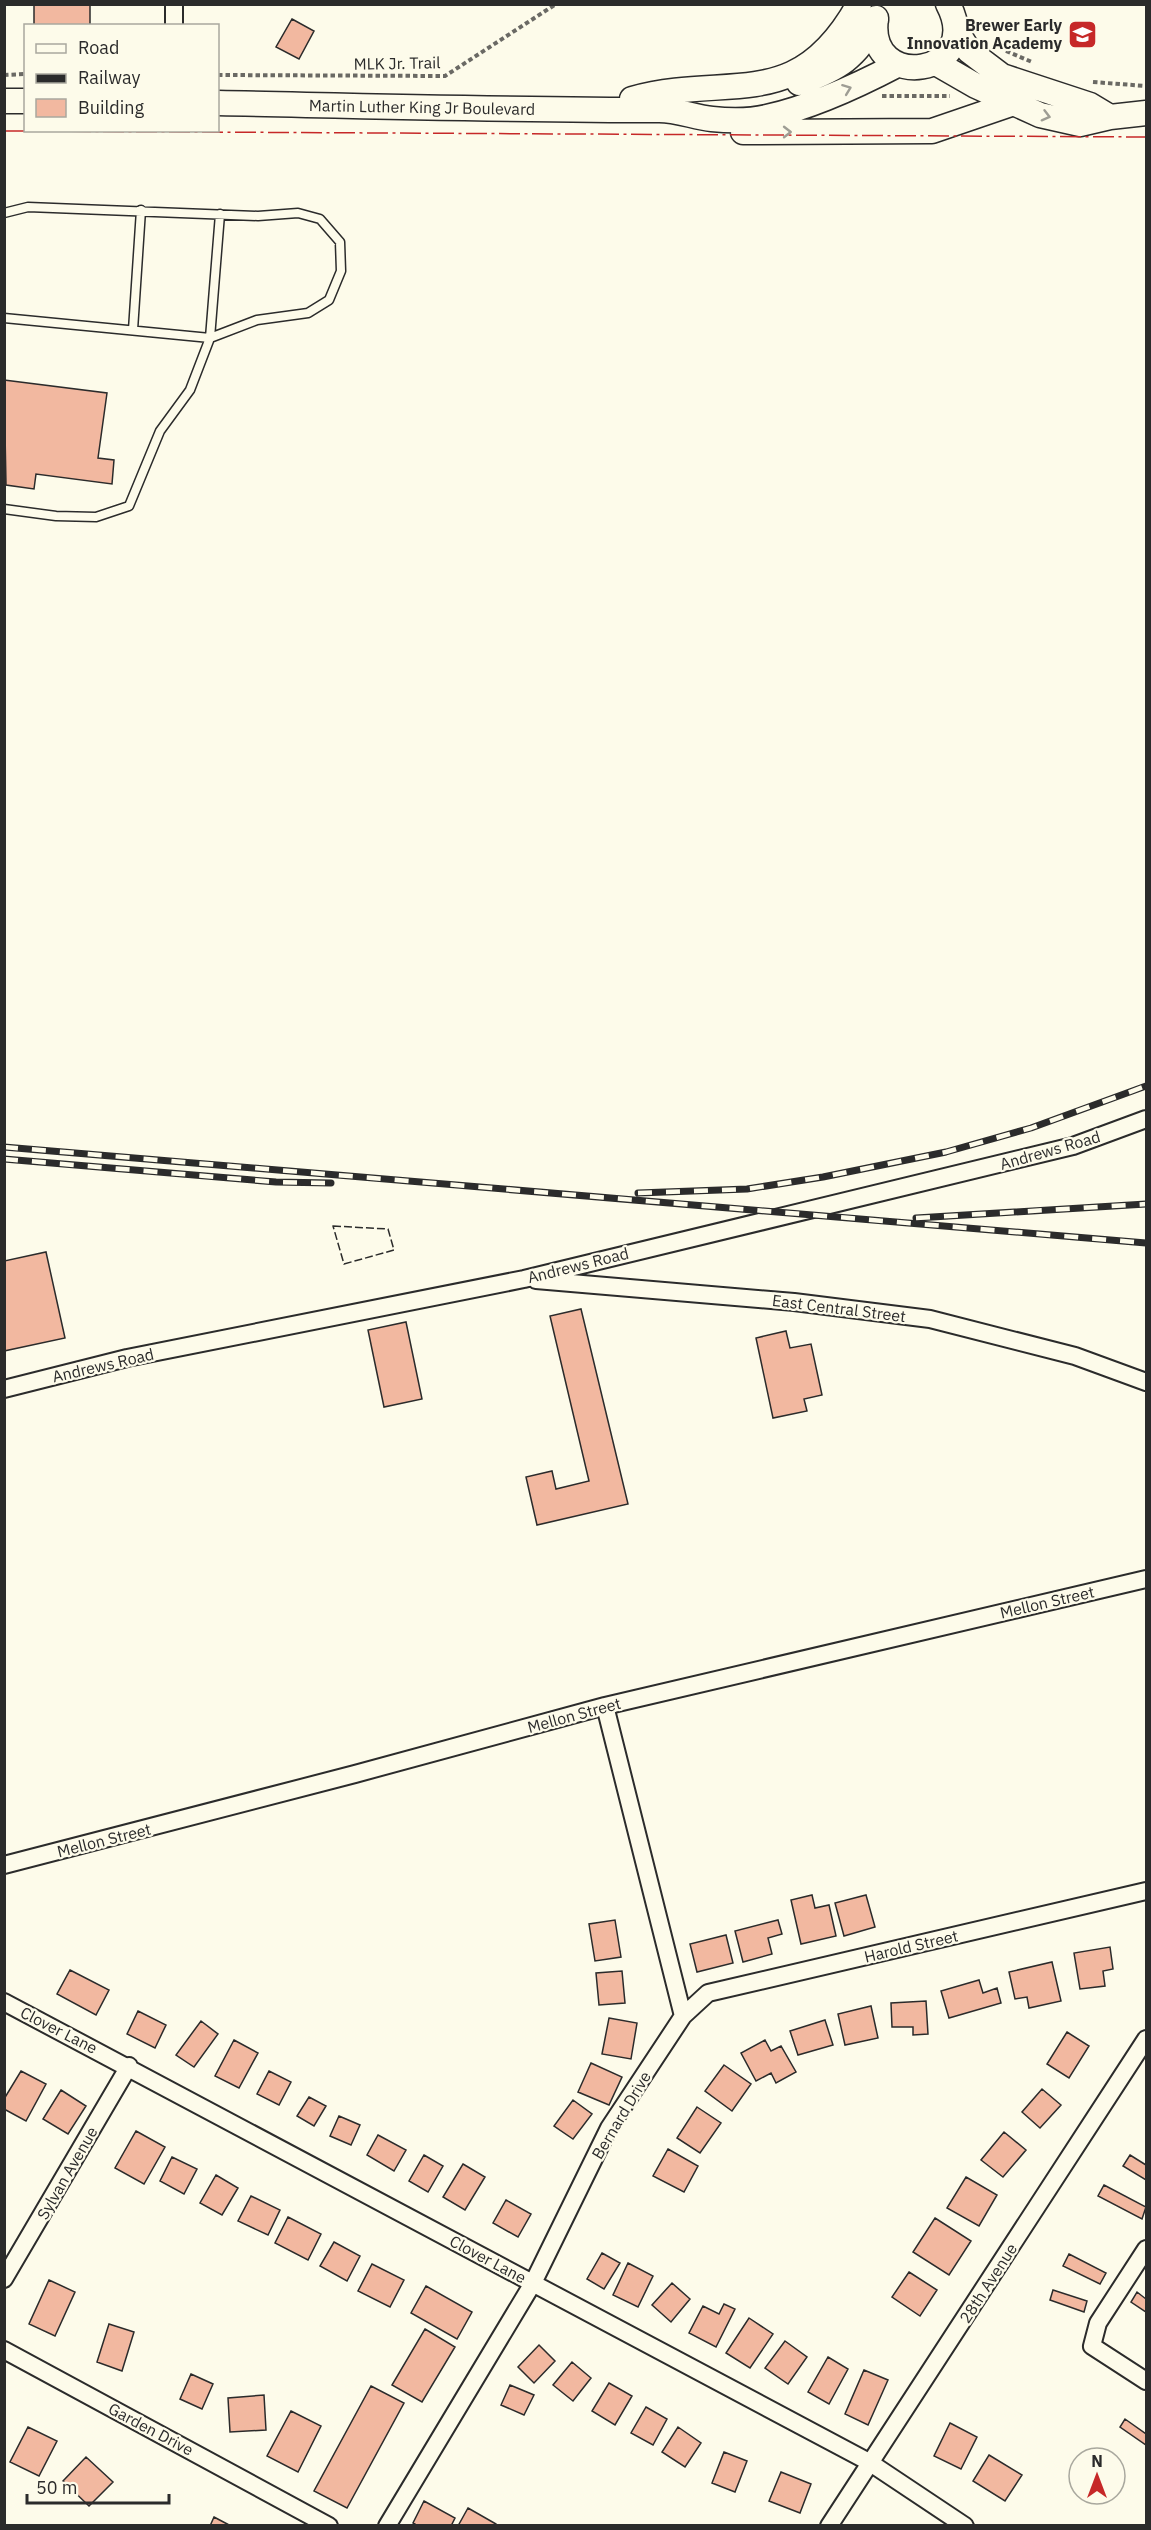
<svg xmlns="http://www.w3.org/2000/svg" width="1151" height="2530" viewBox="0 0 1151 2530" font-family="'IBM Plex Sans',sans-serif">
<rect width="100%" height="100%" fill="#fdfbea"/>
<!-- building -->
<path fill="#f2b8a0" stroke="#2b2b2b" stroke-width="1.5" d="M34 4H90V26H34Z
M292 19 314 31 299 59 276 47Z
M4 380 107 393 98 458 114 460 112 484 36 474 34 489 6 485Z
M46 1252 65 1338 4 1351V1261Z
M581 1309 628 1504 537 1525 526 1477 552 1471 556 1489 589 1481 550 1316Z
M406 1322 422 1399 384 1407 368 1330Z
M786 1331 790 1348 811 1344 822 1395 804 1399 807 1411 773 1418 756 1338Z
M812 1895 815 1908 829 1905 836 1936 801 1944 791 1900Z
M866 1895 875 1927 844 1936 835 1903Z
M615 1920 621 1957 595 1961 589 1924Z
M778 1920 782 1934 768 1938 772 1954 743 1962 735 1931Z
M726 1935 733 1963 697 1972 690 1944Z
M1110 1947 1113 1969 1103 1971 1105 1986 1080 1989 1074 1953Z
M1052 1962 1061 2001 1029 2008 1027 1997 1015 1999 1009 1972Z
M70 1970 109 1990 96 2015 57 1994Z
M622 1971 625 2003 599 2005 596 1973Z
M979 1980 983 1993 997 1988 1001 2003 949 2018 941 1991Z
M926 2001 928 2034 913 2035V2027H892L891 2003Z
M871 2006 878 2038 845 2045 838 2014Z
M138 2011 166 2025 155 2048 127 2034Z
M609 2018 637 2023 631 2059 602 2054Z
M825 2020 833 2045 798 2055 790 2031Z
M201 2021 218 2034 194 2067 176 2055Z
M1067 2032 1089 2046 1069 2078 1047 2064Z
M234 2040 258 2053 239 2088 215 2076Z
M765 2040 771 2051 781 2046 796 2072 776 2083 771 2073 756 2081 741 2053Z
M591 2063 622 2077 609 2105 578 2092Z
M724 2065 751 2084 732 2111 705 2091Z
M21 2071 46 2084 26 2121 4 2109V2099Z
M269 2071 291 2082 279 2105 257 2094Z
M1042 2089 1061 2105 1040 2128 1022 2112Z
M61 2090 86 2106 68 2134 43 2119Z
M309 2097 326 2106 314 2126 297 2116Z
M573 2100 592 2114 573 2139 554 2126Z
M697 2107 721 2123 700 2153 677 2138Z
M339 2116 360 2125 351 2145 330 2136Z
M136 2131 165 2147 144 2184 115 2168Z
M1004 2132 1026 2150 1003 2177 981 2160Z
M378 2135 406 2150 394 2171 367 2155Z
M668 2149 698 2166 684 2192 653 2176Z
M424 2155 443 2166 428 2192 409 2181Z
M1130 2155 1146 2165V2180L1123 2166Z
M172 2157 197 2169 184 2194 160 2181Z
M463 2164 485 2177 465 2210 443 2197Z
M216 2175 238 2188 222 2215 200 2203Z
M966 2177 997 2195 979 2226 947 2208Z
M1104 2185 1146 2207 1142 2219 1098 2196Z
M251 2196 280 2210 268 2235 238 2221Z
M506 2200 531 2214 518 2237 493 2223Z
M288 2217 321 2234 308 2260 275 2243Z
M935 2218 971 2241 949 2275 913 2252Z
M334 2242 360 2256 347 2281 320 2266Z
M602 2253 620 2263 604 2289 587 2279Z
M1069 2254 1106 2273 1100 2284 1063 2266Z
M628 2263 653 2276 638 2307 613 2295Z
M372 2264 404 2280 390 2307 358 2291Z
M909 2272 937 2290 920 2316 892 2297Z
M49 2280 75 2292 55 2336 29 2324Z
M672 2283 690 2299 671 2322 652 2305Z
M426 2286 472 2312 457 2339 411 2313Z
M1053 2290 1087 2301 1084 2312 1050 2300Z
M1137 2292 1146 2299V2312L1131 2302Z
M724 2304 735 2309 716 2347 689 2333 703 2306 719 2314Z
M749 2318 773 2334 750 2368 726 2353Z
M109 2324 134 2332 122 2371 97 2362Z
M425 2329 455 2347 422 2402 392 2385Z
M785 2341 807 2357 788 2384 765 2368Z
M539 2345 555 2361 534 2383 518 2367Z
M828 2357 848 2369 829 2404 808 2392Z
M572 2362 591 2378 573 2401 553 2385Z
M864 2370 888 2380 868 2425 845 2414Z
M191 2374 213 2384 202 2409 180 2399Z
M609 2383 632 2396 615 2425 592 2411Z
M510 2385 534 2395 524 2415 501 2405Z
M371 2386 404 2403 347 2508 314 2491Z
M264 2395 266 2430 230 2432 228 2398Z
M646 2407 667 2419 653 2445 631 2433Z
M291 2411 321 2426 298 2472 267 2456Z
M1125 2419 1146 2434V2445L1120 2427Z
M950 2423 977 2437 961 2469 934 2456Z
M28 2427 57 2441 39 2476 10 2462Z
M678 2427 701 2443 685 2467 662 2452Z
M724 2452 747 2461 735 2492 712 2483Z
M989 2455 1022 2475 1005 2501 973 2481Z
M86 2457 113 2482 89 2506 63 2481Z
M781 2472 811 2484 800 2513 769 2501Z
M424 2501 455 2518 451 2526H418L413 2523Z
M468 2508 496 2524V2526H458Z
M214 2517 231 2526H210Z"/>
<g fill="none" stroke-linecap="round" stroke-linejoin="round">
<defs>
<path id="service" d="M4 213 28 207 258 216 298 213 320 219 340 242 341 271 329 300 308 313 257 320 210 338 190 390 160 431 129 506 96 517 56 516 4 509
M4 318 210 338 220 214
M133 330 141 210"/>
<path id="minor" d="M174 4V26
M536 1280 794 1302 930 1319 1075 1356 1146 1382
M4 1389 127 1358 524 1279 1073 1146 1146 1119
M4 1865 355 1774 605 1706 1146 1579
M4 2002 869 2462 965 2526
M683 2016 708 1993 1146 1891
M1146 2249 1098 2323 1092 2346 1146 2381
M4 2279 129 2066
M4 2350 329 2526
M387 2526 533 2283 609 2128 683 2016 605 1706
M829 2526 1146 2039"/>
<path id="secondary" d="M876 18C865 94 986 76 948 4
M956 30 969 51 1002 76 1090 105 1110 117
M936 63 976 86 1040 115 1080 124 1110 117 1146 113
M799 83C838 69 857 58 876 20
M632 99C731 72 797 116 859 4
M4 101H26
M218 103C365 106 512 110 659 110 677 110 694 117 712 119 730 121 750 121 767 117 812 107 857 86 897 65
M743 132 932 131 1011 104"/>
</defs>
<!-- service casing -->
<use href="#service" stroke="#2b2b2b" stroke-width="11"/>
<!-- minor casing -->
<use href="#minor" stroke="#2b2b2b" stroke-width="20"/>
<!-- secondary casing -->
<use href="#secondary" stroke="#2b2b2b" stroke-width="27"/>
<!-- path -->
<path stroke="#6a6964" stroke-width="4" stroke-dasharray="4.5 3" stroke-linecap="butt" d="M1006 51 1032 62
M4 75 26 74
M218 75 445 76 556 4
M1093 82 1146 86
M882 96H950"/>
<!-- service -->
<use href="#service" stroke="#fdfbea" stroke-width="8"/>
<!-- minor -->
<use href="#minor" stroke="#fdfbea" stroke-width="16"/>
<!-- secondary -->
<use href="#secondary" stroke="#fdfbea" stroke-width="24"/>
<defs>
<path id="rail" d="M4 1147 1146 1243
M4 1159 276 1182 331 1183
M638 1193 747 1189 823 1177 946 1152 1031 1128 1146 1086
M916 1218 1146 1204"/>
</defs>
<!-- rail casing -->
<use href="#rail" stroke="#2b2b2b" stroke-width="7"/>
<!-- rail -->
<use href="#rail" stroke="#fdfbea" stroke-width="4.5" stroke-dasharray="14" stroke-linecap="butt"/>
<!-- fence -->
<path stroke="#2b2b2b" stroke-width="1.5" stroke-dasharray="8 3" stroke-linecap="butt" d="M333 1226 388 1229 394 1250 344 1264Z"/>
<!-- power -->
<path stroke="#c62828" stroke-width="1.5" stroke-dasharray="21 4.5 3 4.5" stroke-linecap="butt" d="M4 131 1146 137"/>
</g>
<!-- one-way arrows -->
<defs><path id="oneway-chevron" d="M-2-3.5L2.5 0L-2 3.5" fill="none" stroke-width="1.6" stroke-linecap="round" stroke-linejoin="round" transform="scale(1.5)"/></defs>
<g stroke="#9e9d94">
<use href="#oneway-chevron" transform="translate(847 89) rotate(-21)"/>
<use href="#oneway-chevron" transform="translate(1046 116) rotate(15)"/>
<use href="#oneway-chevron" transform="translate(787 132)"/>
</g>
<!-- icons -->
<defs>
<symbol id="school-square" viewBox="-11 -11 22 22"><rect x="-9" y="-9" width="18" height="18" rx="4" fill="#c62828" stroke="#fdfbea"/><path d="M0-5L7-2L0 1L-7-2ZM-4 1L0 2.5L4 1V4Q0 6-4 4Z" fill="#fff"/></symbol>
</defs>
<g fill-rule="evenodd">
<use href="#school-square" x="1066" y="18" width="33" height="33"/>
</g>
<g text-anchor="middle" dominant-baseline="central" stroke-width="4.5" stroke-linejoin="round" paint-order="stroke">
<!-- poi labels -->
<g font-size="16" font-weight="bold" fill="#2b2b2b" stroke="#fdfbea" text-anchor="end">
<text x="1062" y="25">Brewer Early<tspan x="1062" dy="18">Innovation Academy</tspan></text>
</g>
<!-- street labels -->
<g font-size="16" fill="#2b2b2b" stroke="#fdfbea">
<text transform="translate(397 63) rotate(-1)">MLK Jr. Trail</text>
<text transform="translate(422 107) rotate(1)">Martin Luther King Jr Boulevard</text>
<text transform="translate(1050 1150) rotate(-16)">Andrews Road</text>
<text transform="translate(578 1265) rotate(-14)">Andrews Road</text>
<text transform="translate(839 1308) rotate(7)">East Central Street</text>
<text transform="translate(103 1365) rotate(-13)">Andrews Road</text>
<text transform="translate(1047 1602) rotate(-13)">Mellon Street</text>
<text transform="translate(574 1715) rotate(-15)">Mellon Street</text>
<text transform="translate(104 1840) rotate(-14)">Mellon Street</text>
<text transform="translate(911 1946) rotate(-13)">Harold Street</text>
<text transform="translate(59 2030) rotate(27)">Clover Lane</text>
<text transform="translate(621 2115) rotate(-59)">Bernard Drive</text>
<text transform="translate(67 2173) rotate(-60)">Sylvan Avenue</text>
<text transform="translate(488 2259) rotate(28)">Clover Lane</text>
<text transform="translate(988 2283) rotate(-57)">28th Avenue</text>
<text transform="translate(151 2429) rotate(28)">Garden Drive</text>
</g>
</g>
<!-- border -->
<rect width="1151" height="2530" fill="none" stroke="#2b2b2b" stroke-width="12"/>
<!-- legend -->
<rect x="24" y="24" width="195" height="108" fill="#fdfbea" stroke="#a9a89e" stroke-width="1.5"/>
<rect x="36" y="44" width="30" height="9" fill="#fdfbea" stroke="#a9a89e" stroke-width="1.5"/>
<text x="78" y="54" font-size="18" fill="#2b2b2b">Road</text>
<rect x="36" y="74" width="30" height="9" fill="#2b2b2b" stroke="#a9a89e" stroke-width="1.5"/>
<text x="78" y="84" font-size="18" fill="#2b2b2b">Railway</text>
<rect x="36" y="99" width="30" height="18" fill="#f2b8a0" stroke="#a9a89e" stroke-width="1.5"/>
<text x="78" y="114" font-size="18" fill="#2b2b2b">Building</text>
<!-- north arrow -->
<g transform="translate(1097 2476)"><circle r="28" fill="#fdfbea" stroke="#a9a89e" stroke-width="1.5"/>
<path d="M0-4.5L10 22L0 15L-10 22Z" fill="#c62828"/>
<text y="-9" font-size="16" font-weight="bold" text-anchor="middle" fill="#2b2b2b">N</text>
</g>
<!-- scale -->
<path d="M27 2494v9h142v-9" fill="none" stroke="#2b2b2b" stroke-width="3"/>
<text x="36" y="2494" font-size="18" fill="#2b2b2b" stroke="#fdfbea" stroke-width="4.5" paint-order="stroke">50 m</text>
</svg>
